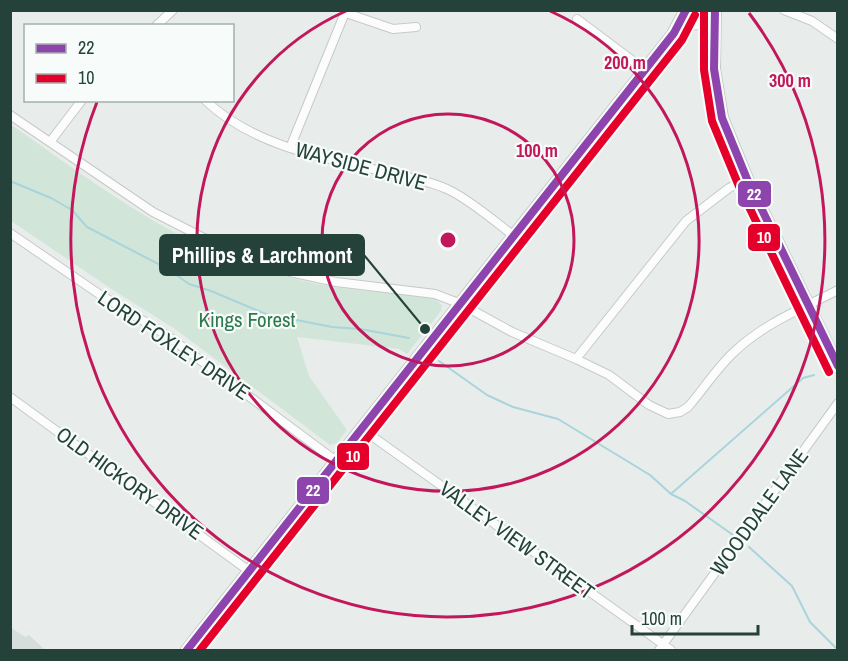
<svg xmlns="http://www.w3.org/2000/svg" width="848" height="661" viewBox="0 0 848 661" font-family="'Archivo Narrow',sans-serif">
<rect width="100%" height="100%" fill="#e8edeb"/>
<!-- built -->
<path fill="#d6dedb" d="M10 627 25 637 29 635 45 650H11Z"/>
<!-- green -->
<path fill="#d1e6d8" d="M10 124C98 185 185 254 292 278 311 283 330 287 350 289 378 293 408 293 435 299L442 305 441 311 407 354 399 349 297 337 309 376 347 430 337 443 330 445 175 329 113 290 11 221Z"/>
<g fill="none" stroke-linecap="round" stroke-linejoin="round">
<!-- stream -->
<path stroke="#a9d4db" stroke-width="2" d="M10 181 51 198 72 210 87 227 168 269 189 284 211 291 266 314 332 327 360 329 409 338
M439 361 487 395 513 407 558 419 650 475 671 494 685 501 733 535
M672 493 803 378 814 375
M749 547 792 586 810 622 838 650"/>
<defs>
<path id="street" d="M784 10 812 21 838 39
M346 13 393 29 416 27
M577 19 645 70
M156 26 173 10
M205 100C253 146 324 158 386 172 407 177 431 181 451 191 474 203 494 221 514 236
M10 115 153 212 204 238 290 272 336 282 435 294 461 304 512 332 576 359 609 375 649 405 668 414 680 412 688 407C703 390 716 369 733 353 763 324 801 309 838 290
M50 142 82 100
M290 148 346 10
M10 233 99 294 165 334 336 461
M576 359 686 221 729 188 747 179
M10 397 249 571
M362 429 671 650
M659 650 838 403"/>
<path id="secondary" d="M715 10 714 69 722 118 747 179 838 367
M674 32 686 10
M187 650 674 33C688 21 697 22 714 26"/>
</defs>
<!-- street casing -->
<use href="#street" stroke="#c5cac8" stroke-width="10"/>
<!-- secondary casing -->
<use href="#secondary" stroke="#c3cbc8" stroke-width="14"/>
<!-- street -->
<use href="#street" stroke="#fcfcfc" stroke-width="8"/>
<!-- secondary -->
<use href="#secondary" stroke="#fcfcfc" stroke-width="12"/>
<defs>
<path id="bus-1" d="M715 10 714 69 722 118 747 179 838 366
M187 650 674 33 686 10"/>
<path id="bus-2" d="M704 10V70L712 121 738 184 829 372
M200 650 682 40 695 15"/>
</defs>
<!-- bus-1 casing -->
<use href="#bus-1" stroke="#f7fbf9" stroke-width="12"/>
<!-- bus-2 casing -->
<use href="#bus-2" stroke="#f7fbf9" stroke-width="12"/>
<!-- bus-1 -->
<use href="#bus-1" stroke="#8e44ad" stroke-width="8"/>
<!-- bus-2 -->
<use href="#bus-2" stroke="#e4002b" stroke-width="8"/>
</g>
<!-- distance rings -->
<g fill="none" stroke="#c2185b" stroke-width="3">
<circle cx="448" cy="240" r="126"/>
<path d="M550 11A251 251 0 1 1 346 11"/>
<path d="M749 13A377 377 0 1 1 97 102"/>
</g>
<g text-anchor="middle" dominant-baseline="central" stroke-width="4.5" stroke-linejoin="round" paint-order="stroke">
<!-- street labels -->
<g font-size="21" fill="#24423a" stroke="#f7fbf9">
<text transform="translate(361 166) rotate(15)">WAYSIDE DRIVE</text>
<text transform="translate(174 345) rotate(34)">LORD FOXLEY DRIVE</text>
<text transform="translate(130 483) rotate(36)">OLD HICKORY DRIVE</text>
<text transform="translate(759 512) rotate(-54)">WOODDALE LANE</text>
<text transform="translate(517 540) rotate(36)">VALLEY VIEW STREET</text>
</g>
<!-- park labels -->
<g font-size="21" fill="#2d7a4b" stroke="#f7fbf9">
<text x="247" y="319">Kings Forest</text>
</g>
</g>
<circle cx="448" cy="240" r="9" fill="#c2185b" stroke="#f7fbf9" stroke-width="3"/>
<g font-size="18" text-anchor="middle" font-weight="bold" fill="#c2185b" stroke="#f7fbf9" stroke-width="4.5" stroke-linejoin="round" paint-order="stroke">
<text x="625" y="69">200 m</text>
<text x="790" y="87">300 m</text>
<text x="537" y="157">100 m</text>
</g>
<!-- callouts -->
<path fill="none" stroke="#24423a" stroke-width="2" d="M425 329L364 255"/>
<circle fill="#24423a" stroke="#f7fbf9" stroke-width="2" cx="425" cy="329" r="6"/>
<rect fill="#24423a" stroke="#24423a" stroke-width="2" x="160" y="235" width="204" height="40" rx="6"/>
<g font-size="22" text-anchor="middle" font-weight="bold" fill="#fff">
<text x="262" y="263">Phillips &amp; Larchmont</text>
</g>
<g stroke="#f7fbf9" stroke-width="2">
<rect x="737" y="180" width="35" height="28" rx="6" fill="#8e44ad"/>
<rect x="747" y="223" width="34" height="29" rx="6" fill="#e4002b"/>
<rect x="336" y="442" width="34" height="29" rx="6" fill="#e4002b"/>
<rect x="296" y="476" width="34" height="29" rx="6" fill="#8e44ad"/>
</g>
<g font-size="16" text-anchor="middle" font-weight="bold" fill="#fff">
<text x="754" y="200">22</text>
<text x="764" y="243">10</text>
<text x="353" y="462">10</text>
<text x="313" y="496">22</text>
</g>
<!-- border -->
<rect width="848" height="661" fill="none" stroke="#24423a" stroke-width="24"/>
<!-- legend -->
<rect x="24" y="24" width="210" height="78" fill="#f7fbf9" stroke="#a3b1ad" stroke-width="1.5"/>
<rect x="36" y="44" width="30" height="9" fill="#8e44ad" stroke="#a3b1ad" stroke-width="1.5"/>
<text x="78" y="54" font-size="18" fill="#24423a">22</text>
<rect x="36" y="74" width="30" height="9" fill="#e4002b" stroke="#a3b1ad" stroke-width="1.5"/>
<text x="78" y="84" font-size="18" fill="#24423a">10</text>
<!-- scale -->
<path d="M632 625v9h126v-9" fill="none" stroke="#24423a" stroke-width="3"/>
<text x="641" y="625" font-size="18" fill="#24423a" stroke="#f7fbf9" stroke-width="4.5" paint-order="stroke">100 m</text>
</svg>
